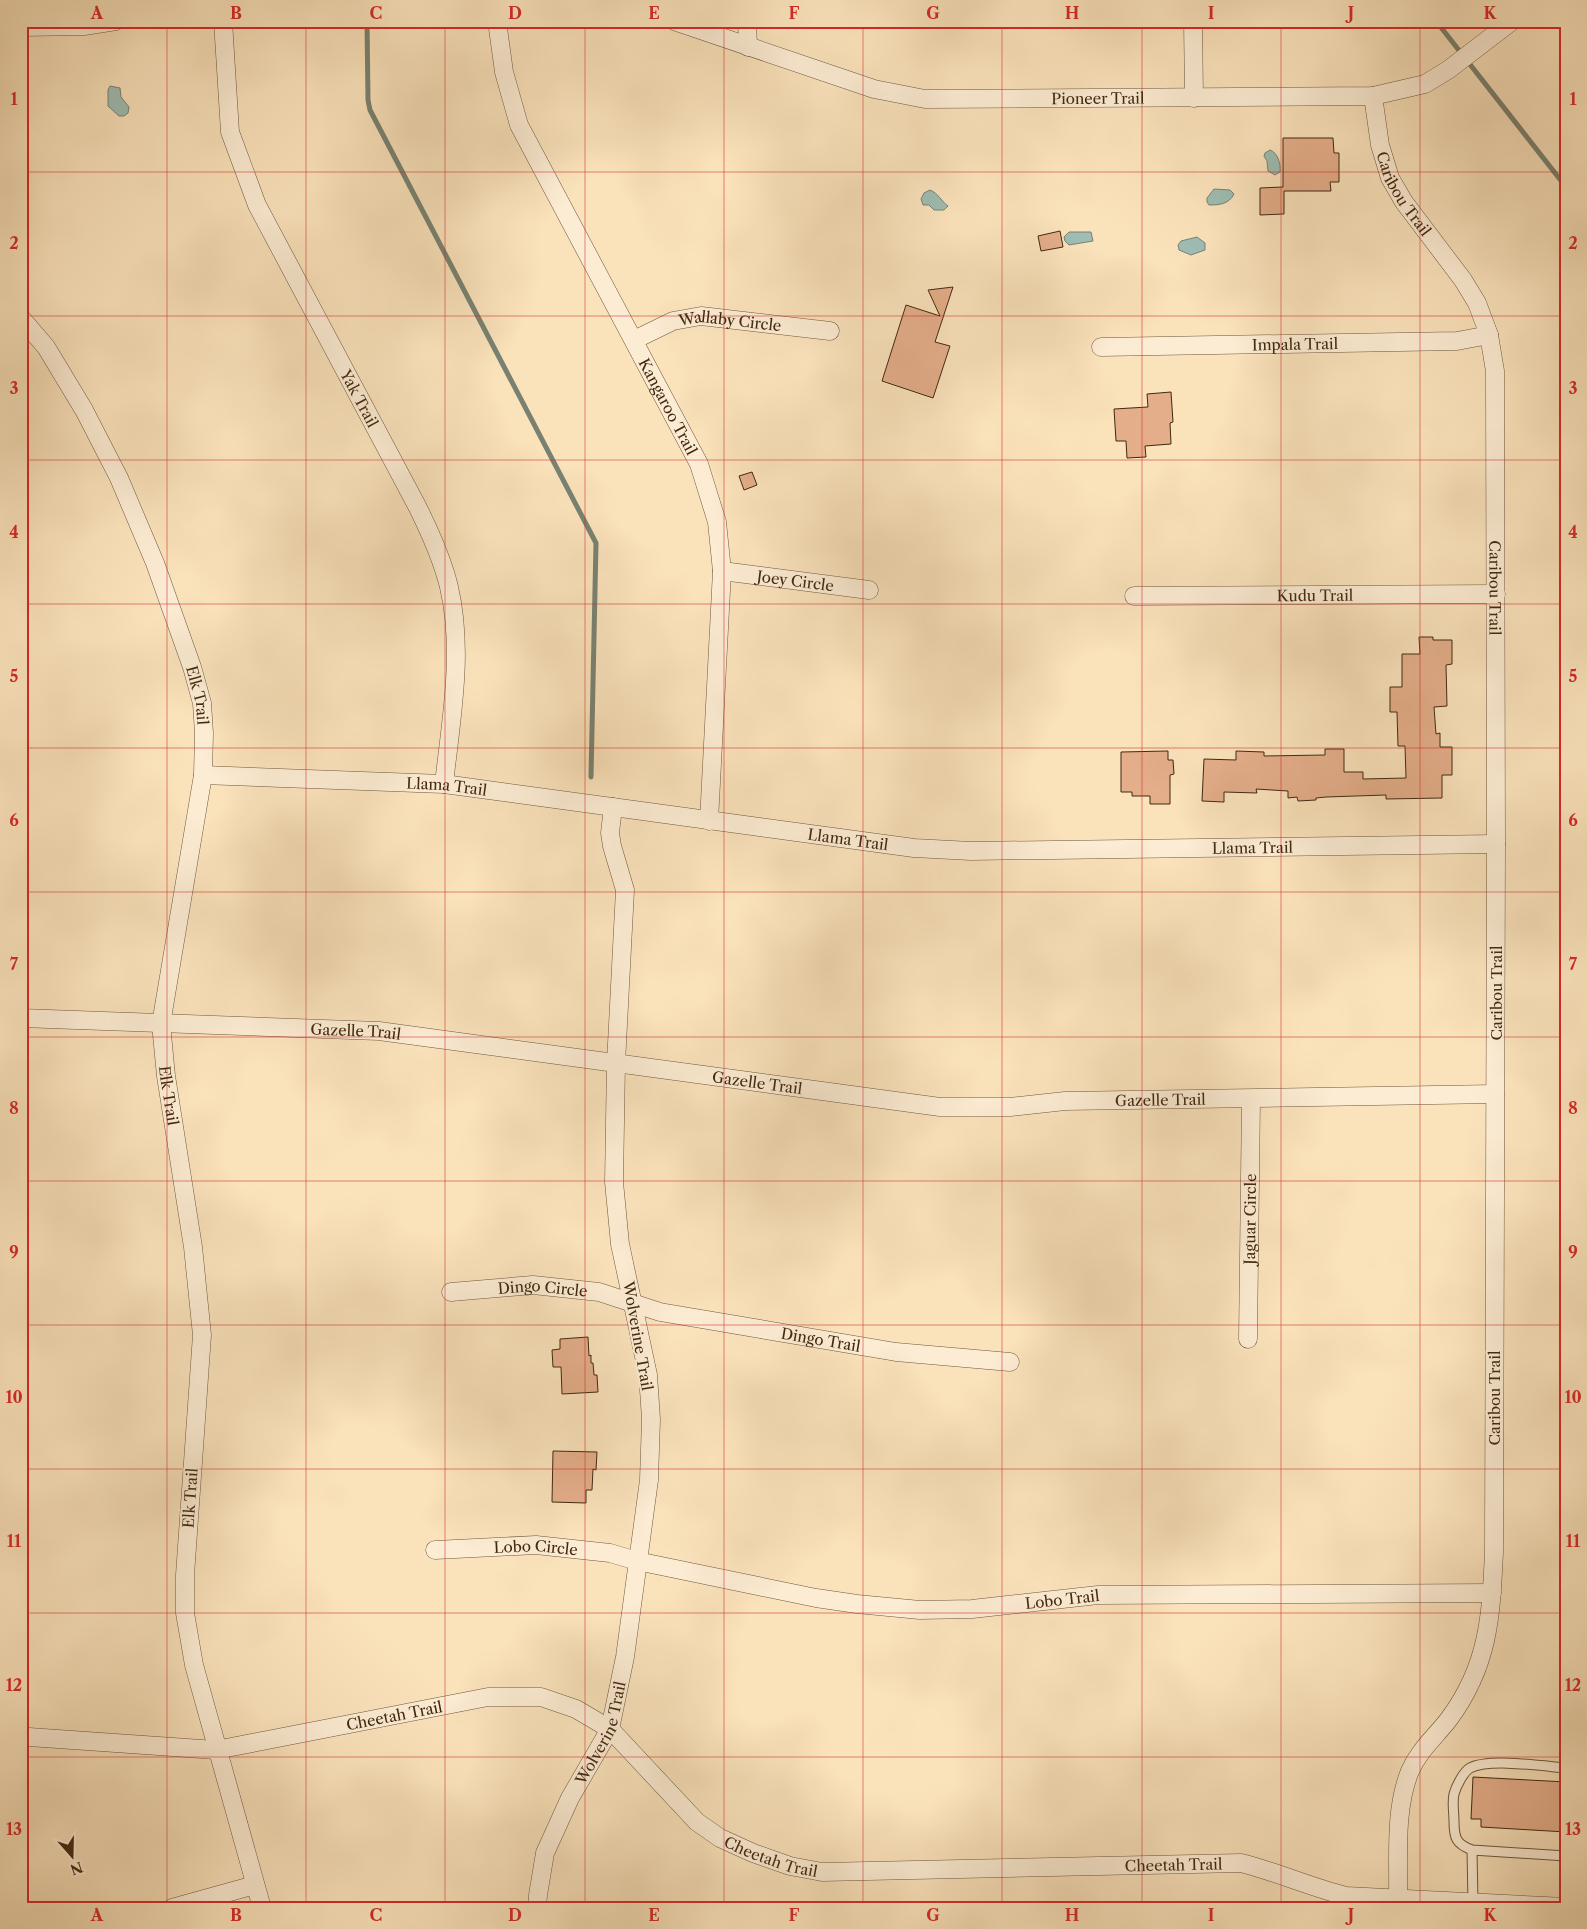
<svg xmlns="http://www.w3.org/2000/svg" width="1587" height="1929" viewBox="0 0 1587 1929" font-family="'Libre Caslon Text',serif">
<rect width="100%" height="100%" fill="#fae2bb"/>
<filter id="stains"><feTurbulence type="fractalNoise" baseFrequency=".004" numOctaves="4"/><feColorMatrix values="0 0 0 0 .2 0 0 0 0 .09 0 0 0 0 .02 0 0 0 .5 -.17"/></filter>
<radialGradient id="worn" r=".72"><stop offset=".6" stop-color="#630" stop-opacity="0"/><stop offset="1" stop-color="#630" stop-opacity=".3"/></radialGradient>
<!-- water -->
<path fill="#9ebdb3" stroke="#798272" d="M110 86 120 88 121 97 129 107 128 113 124 116H119L108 106V90Z
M1270 150C1278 153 1281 164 1280 172L1275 175 1268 171 1267 161 1264 156 1265 153Z
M1214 189 1230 190 1234 194C1229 204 1220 205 1209 205L1207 202V198Z
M930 190C938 193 942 202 948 206L944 210H934L929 205H923L921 199 924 193Z
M1069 232H1091L1093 241 1069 245 1065 241 1064 237Z
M1197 237 1205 243V250L1191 255 1179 250 1178 245 1181 241Z"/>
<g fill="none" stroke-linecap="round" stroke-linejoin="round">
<!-- stream -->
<path stroke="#798272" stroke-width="5" d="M367 21 368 100 370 110 596 543 591 777
M1436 21 1566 187"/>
</g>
<!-- building -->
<path fill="#e4ae8a" stroke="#412911" d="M1283 138H1333L1334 153H1339V182H1330L1331 191H1284V214L1260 215V188L1283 187Z
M1060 231 1063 247 1041 251 1038 236Z
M953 287 935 342 950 346 933 398 882 381 906 305 940 316 928 290Z
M1171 392 1173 422 1170 423 1171 444 1145 446 1146 457 1127 458 1126 441H1116L1114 409 1148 407 1147 394Z
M752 472 757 485 744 490 739 476Z
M1419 637H1433V640H1452V664L1446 665 1447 706 1434 707 1436 734 1440 733V747H1452V775H1442V798L1386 799V795L1326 797 1316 798V800L1298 801 1297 797 1288 798V791L1256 789 1257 793 1224 792V802L1202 801 1204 759 1236 760V751L1264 752V756L1325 755V749H1344V772H1363V779L1406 778 1405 746H1398L1397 712H1390V687H1402V654H1420Z
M1168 751V760H1173L1174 774 1170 775V804H1150V796H1132V792H1121V752Z
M588 1337 589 1356 591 1355V1363H593L594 1375H597L598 1392 562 1394 561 1367H553L552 1350 560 1349V1339Z
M553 1451 597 1452 596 1470 593 1469 592 1490H586V1503L552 1502Z
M1473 1777 1566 1782V1832L1481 1827V1819H1471Z"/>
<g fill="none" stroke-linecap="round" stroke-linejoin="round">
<defs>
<path id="lane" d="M1472 1850 1566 1856
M1473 1903 1472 1850C1456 1844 1454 1838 1454 1821 1454 1813 1452 1802 1454 1794 1456 1787 1463 1772 1470 1768 1489 1758 1543 1766 1566 1768"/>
<g id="street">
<path id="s1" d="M223 21 230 132 257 205 417 506C430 532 442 558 449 587 464 652 451 719 444 784"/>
<path id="s2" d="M497 21 504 72 519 125 699 464 717 522 722 571 709 821"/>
<path id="s3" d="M674 21 874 89 925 99 1373 96 1425 84 1448 70 1512 21"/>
<path d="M747 21 748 47"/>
<path d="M1193 21 1194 98"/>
<path d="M21 27 84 26 116 21"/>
<path id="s4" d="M1373 96 1380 145 1390 178 1404 202 1463 280 1477 303 1489 335 1495 371 1496 844 1494 1552C1491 1616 1489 1665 1449 1719 1436 1736 1419 1750 1410 1771 1394 1810 1399 1857 1398 1899"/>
<path id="s5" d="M21 318 46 347 84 410 119 478 155 563 192 667 202 703 204 733 203 775 161 1024 166 1076 193 1247 202 1335 185 1575V1613L194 1665 262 1908"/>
<path id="s6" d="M634 340 673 321 701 316 830 331"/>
<path id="s7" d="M1101 347 1457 341 1489 335"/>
<path id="s8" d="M722 571 869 590"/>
<path id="s9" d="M1134 596 1496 594"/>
<path id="s10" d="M203 775 444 784 914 848 971 851 1496 844"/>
<path id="s11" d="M21 1018 379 1031 940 1107H1010L1065 1101 1495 1094"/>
<path id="s12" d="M451 1292 533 1285 599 1292 660 1312 896 1352 1010 1362"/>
<path id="s13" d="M1248 1339 1251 1099"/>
<path id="s14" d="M435 1550 536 1545 610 1553 637 1561 816 1598 857 1604 920 1610 972 1609 1098 1595 1492 1593"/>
<path id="s15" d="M29 1737 216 1750 488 1697H541L576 1709 610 1729 697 1822 720 1838 753 1853 790 1866 822 1872 1241 1863C1277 1872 1310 1887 1346 1896L1566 1907"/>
<path d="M172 1908 255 1885"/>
<path id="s16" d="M537 1908 538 1895 545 1853 570 1798 610 1729 625 1657 649 1480 651 1419 648 1375 620 1244 614 1182 616 1063 625 890 612 846 610 833 613 807"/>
</g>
</defs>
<!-- lane casing -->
<use href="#lane" stroke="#6f573c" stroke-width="11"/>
<!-- street casing -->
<use href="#street" stroke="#6f573c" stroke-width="19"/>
<!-- lane -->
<use href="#lane" stroke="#fcecd3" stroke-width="9"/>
<!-- street -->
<use href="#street" stroke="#fcecd3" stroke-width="18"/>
</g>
<!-- grid -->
<path fill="none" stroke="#d62828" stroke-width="1" stroke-opacity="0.55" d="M167 21V1908M306 21V1908M445 21V1908M585 21V1908M724 21V1908M863 21V1908M1002 21V1908M1142 21V1908M1281 21V1908M1420 21V1908M21 172H1566M21 316H1566M21 460H1566M21 604H1566M21 748H1566M21 892H1566M21 1037H1566M21 1181H1566M21 1325H1566M21 1469H1566M21 1613H1566M21 1757H1566"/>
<g text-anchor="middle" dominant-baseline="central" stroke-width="4" stroke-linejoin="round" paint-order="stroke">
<!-- street labels -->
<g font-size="15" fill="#412911" stroke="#fcecd3">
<text stroke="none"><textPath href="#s3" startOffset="436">Pioneer Trail</textPath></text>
<text stroke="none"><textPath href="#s4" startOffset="104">Caribou Trail</textPath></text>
<text stroke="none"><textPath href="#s6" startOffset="101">Wallaby Circle</textPath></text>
<text stroke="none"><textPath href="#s7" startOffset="194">Impala Trail</textPath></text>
<text stroke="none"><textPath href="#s1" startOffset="408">Yak Trail</textPath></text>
<text stroke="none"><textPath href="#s2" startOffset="425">Kangaroo Trail</textPath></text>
<text stroke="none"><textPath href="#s8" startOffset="74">Joey Circle</textPath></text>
<text stroke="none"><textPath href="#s4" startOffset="524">Caribou Trail</textPath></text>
<text stroke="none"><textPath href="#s9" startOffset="181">Kudu Trail</textPath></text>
<text stroke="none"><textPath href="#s5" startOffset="420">Elk Trail</textPath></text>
<text stroke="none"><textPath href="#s10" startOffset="244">Llama Trail</textPath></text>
<text stroke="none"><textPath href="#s10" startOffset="649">Llama Trail</textPath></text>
<text stroke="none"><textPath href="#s10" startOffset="1054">Llama Trail</textPath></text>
<text transform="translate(1496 993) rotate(-90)">Caribou Trail</text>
<text stroke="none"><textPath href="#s11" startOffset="335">Gazelle Trail</textPath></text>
<text stroke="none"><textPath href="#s11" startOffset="740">Gazelle Trail</textPath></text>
<text stroke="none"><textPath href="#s5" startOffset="825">Elk Trail</textPath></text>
<text stroke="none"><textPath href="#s11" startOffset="1145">Gazelle Trail</textPath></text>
<text stroke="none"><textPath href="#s13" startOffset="120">Jaguar Circle</textPath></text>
<text stroke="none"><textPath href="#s12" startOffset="92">Dingo Circle</textPath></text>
<text transform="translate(638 1336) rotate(80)">Wolverine Trail</text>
<text stroke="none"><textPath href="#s12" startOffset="376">Dingo Trail</textPath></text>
<text transform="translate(1494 1398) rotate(-90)">Caribou Trail</text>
<text transform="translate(190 1498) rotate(-86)">Elk Trail</text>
<text stroke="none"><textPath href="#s14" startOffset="101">Lobo Circle</textPath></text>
<text stroke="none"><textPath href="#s14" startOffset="634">Lobo Trail</textPath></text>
<text stroke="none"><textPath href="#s15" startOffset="369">Cheetah Trail</textPath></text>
<text stroke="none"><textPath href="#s16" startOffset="189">Wolverine Trail</textPath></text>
<text stroke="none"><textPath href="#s15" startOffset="804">Cheetah Trail</textPath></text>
<text stroke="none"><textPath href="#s15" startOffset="1209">Cheetah Trail</textPath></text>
</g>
</g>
<!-- margin -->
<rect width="1587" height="1929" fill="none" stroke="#fae2bb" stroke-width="55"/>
<!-- north arrow -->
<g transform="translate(72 1856) rotate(160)" stroke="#fcecd3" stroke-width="4" paint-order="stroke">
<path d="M0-4L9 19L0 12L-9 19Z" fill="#412911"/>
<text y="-8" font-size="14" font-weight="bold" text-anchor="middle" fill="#412911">N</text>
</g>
<rect x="28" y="28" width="1532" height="1874" fill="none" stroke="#d62828" stroke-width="2"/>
<g font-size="16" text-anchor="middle" font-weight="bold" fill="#d62828">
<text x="97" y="19">A</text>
<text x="236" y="19">B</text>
<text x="376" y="19">C</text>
<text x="515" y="19">D</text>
<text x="654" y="19">E</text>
<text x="794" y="19">F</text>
<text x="933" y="19">G</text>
<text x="1072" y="19">H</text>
<text x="1211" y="19">I</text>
<text x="1351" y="19">J</text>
<text x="1490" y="19">K</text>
<text x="14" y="105">1</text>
<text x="1573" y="105">1</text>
<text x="14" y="249">2</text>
<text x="1573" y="249">2</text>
<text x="14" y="394">3</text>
<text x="1573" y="394">3</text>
<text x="14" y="538">4</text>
<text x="1573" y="538">4</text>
<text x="14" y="682">5</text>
<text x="1573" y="682">5</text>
<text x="14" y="826">6</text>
<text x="1573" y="826">6</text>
<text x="14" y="970">7</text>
<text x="1573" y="970">7</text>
<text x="14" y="1114">8</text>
<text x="1573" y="1114">8</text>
<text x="14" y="1258">9</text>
<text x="1573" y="1258">9</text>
<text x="14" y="1403">10</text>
<text x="1573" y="1403">10</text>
<text x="14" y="1547">11</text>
<text x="1573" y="1547">11</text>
<text x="14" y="1691">12</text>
<text x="1573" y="1691">12</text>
<text x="14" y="1835">13</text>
<text x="1573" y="1835">13</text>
<text x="97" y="1921">A</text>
<text x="236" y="1921">B</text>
<text x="376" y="1921">C</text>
<text x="515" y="1921">D</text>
<text x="654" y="1921">E</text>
<text x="794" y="1921">F</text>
<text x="933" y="1921">G</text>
<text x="1072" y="1921">H</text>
<text x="1211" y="1921">I</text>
<text x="1351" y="1921">J</text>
<text x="1490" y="1921">K</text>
</g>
<rect width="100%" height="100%" filter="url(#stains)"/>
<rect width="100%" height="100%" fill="url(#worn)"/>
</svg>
